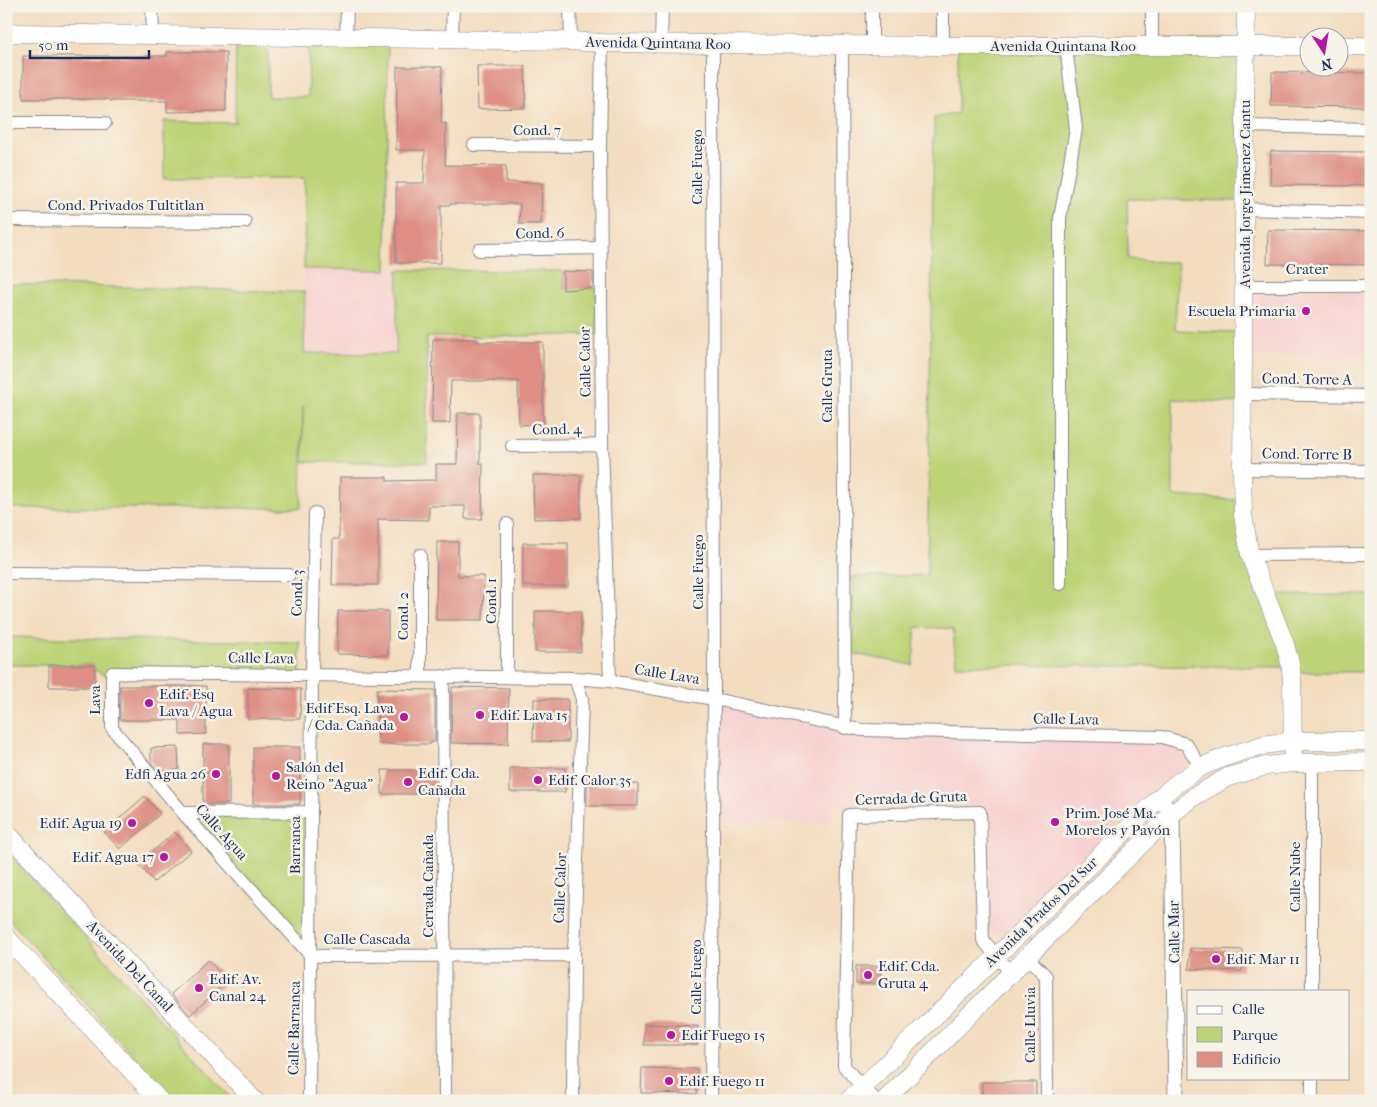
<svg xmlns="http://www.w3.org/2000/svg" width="1377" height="1107" viewBox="0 0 1377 1107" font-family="'IM FELL French Canon',serif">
<rect width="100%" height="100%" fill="#f7f3e8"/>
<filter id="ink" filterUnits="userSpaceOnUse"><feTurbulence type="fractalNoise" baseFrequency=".02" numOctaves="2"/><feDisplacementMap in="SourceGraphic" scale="10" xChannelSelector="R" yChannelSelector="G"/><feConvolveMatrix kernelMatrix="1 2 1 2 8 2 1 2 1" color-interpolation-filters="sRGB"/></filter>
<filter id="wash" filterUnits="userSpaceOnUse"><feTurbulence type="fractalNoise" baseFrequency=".0096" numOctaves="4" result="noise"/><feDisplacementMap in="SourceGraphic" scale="20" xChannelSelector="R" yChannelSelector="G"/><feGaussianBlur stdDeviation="1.12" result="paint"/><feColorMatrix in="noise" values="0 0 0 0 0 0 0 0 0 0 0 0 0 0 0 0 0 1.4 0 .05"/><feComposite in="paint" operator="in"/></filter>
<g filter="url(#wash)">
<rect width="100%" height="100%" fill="#f3ddbf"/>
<!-- built -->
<path fill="#f7d0cf" d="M304 269 398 270 397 354 304 353Z
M1241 290H1371V356H1240Z
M722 706 853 734 1171 743 1190 762 1150 790 1005 939 989 930 990 806 832 805V823L720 822Z"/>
<!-- green -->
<path fill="#bdd377" stroke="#6c816a" d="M236 37 268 38V97H308L309 41 388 43 386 270 304 269 305 178 164 179V121L235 123Z
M1255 38 1240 201 1127 199 1128 259 1178 263 1175 330 1241 332 1239 403 1173 399V496L1239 500 1265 595H1371V672H1285L1284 667 956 665 953 629 916 627 913 665 854 654 851 577 927 575 934 118 958 113V46Z
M398 270 563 271V289L596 288 597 335 427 337V462H303V406L301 508H6V284L305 292 304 353 396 354Z
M6 637 300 642V675L105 676 95 670 94 665H6Z
M311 812V956L183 813Z
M6 850 234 1101H174L6 916Z"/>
<g id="blocks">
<!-- building -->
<path fill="#de8e83" d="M167 52H226V111L167 112V101H110V99H23V56H167Z
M477 66H525L526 108 478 109Z
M397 67H442L441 123H446L445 165 506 166V182L542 183 541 224H519L520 204H450V205H441V263H396V183H424L425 150H396Z
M1272 72 1371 73V107L1271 106Z
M1271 151 1371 152V186L1270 185Z
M1268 230 1371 231V265L1267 264Z
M563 271 593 272V288L563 290Z
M433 339H477V342H543V424L519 425 518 381H451L450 423H432Z
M458 413H480V464H483L482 519H465V506H429V520L378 519V585H332L333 539H339L340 477H387V481L436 480V464H457Z
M533 475H581V518L534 519Z
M437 542H458V576H484L483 620H436Z
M523 543H568V586H523Z
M338 611H388V655L337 654Z
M535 611H581V652H535Z
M49 665H95V687H49Z
M120 686H206V734L180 735V720H120Z
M452 687 509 688 508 744 451 743Z
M248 688 301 689 300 719H248Z
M377 689 435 690V742H431V744H378Z
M534 699H568V742L533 741Z
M203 744H229V804H203Z
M178 747 179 770 158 771 151 762V748Z
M253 747H300V804H253Z
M510 768H565V792H510Z
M382 770H434V794H382Z
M638 784V806H587V785Z
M145 796 160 814 120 849 104 832Z
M175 832 191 851 154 882 138 864Z
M1190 948 1243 950 1242 971 1189 969Z
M208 960 228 981 190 1015 171 994Z
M856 966H880V984H856Z
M644 1024 698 1026 697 1045H644Z
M642 1068 697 1069V1094L641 1093Z
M982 1082H1036V1101H982Z"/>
</g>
</g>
<g filter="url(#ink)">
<use href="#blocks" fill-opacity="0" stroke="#87868e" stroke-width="1"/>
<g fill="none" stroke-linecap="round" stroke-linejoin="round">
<defs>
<path id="minor" d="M152 6 153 34
M570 6 571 41
M1152 6V46
M346 38 347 6
M452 39 453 6
M661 42 662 6
M602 43 600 146 602 445 610 681
M842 45 845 728
M872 45V6
M943 46V6
M6 123H105
M1245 126 1371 129
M474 145 600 146
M1245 209 1371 213
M6 220 245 222
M479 250 600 248
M1244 286H1371
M1243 394 1371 396
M512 446 602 445
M1242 469 1371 471
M507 524V677
M1250 555 1371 554
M6 573 289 575
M1060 584V218L1076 129 1066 46
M420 676V555
M443 676 445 1095
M183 813 311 812
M311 956 183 813 112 728V673L575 678 610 681 714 699 861 730 1162 737 1186 744 1201 767
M311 956 574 955
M1027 957 1046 976 1047 1101
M1312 991V763
M309 1101 312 675 315 513
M573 1101 574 955 582 699 575 678
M711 1101 714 699 713 43
M877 1101 862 1087 844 1066 849 815 980 812 983 940 1011 973
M1312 1101V1078"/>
<path id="tertiary" d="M1159 798 1172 814 1176 1101"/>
<path id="secondary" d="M1246 6 1242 469 1243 515 1250 555 1285 644 1290 663 1292 678 1293 763
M6 36 13 33 571 41 602 43 943 46H1310
M1340 46H1371
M6 832 255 1101
M6 937 160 1101
M848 1101 1159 798 1176 784 1201 767 1225 757 1263 745 1292 741H1371
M884 1101 1027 957 1172 814 1195 796 1228 777 1266 766 1293 763 1371 762"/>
</defs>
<!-- minor casing -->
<use href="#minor" stroke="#87868e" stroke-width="14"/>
<!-- tertiary casing -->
<use href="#tertiary" stroke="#87868e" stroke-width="17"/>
<!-- secondary casing -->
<use href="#secondary" stroke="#87868e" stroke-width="19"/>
<!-- minor -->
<use href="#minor" stroke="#fff" stroke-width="12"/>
<!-- tertiary -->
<use href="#tertiary" stroke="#fff" stroke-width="15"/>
<!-- secondary -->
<use href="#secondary" stroke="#fff" stroke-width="18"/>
</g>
</g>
<!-- markers -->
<g fill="#b5179e" stroke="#f7f3e8" stroke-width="2">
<circle cx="1306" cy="311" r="5"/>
<circle cx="149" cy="703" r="5"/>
<circle cx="480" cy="715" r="5"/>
<circle cx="404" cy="717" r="5"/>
<circle cx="216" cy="774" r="5"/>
<circle cx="276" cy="776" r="5"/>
<circle cx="538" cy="780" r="5"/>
<circle cx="408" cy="782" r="5"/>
<circle cx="1055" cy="822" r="5"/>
<circle cx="132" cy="823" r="5"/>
<circle cx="164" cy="857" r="5"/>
<circle cx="1216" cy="959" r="5"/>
<circle cx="868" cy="975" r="5"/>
<circle cx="199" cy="988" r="5"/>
<circle cx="671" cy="1035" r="5"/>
<circle cx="669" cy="1081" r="5"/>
</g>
<g text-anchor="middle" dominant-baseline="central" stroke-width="5" stroke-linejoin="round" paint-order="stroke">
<!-- street labels -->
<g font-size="15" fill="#1b2f5e" stroke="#f7f3e8">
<text transform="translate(658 43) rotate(1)">Avenida Quintana Roo</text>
<text x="1063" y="46">Avenida Quintana Roo</text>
<text x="537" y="130">Cond. 7</text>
<text transform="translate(697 167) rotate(-90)">Calle Fuego</text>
<text transform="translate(1245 194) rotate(-90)">Avenida Jorge Jimenez Cantu</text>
<text x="126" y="205">Cond. Privados Tultitlan</text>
<text transform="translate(540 233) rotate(-1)">Cond. 6</text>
<text x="1307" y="269">Crater</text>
<text transform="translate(585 362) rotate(-91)">Calle Calor</text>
<text transform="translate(1307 379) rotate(1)">Cond. Torre A</text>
<text transform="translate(827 386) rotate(-90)">Calle Gruta</text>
<text transform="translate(557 429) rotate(-1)">Cond. 4</text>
<text transform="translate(1307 454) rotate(1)">Cond. Torre B</text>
<text transform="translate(698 572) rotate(-90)">Calle Fuego</text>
<text transform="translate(297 593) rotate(-89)">Cond. 3</text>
<text transform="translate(491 601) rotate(-90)">Cond. 1</text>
<text transform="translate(403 616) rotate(-90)">Cond. 2</text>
<text transform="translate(261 658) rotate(1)">Calle Lava</text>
<text transform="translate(667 674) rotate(9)">Calle Lava</text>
<text transform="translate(95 700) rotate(-90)">Lava</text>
<text transform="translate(1066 719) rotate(1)">Calle Lava</text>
<text transform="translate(911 798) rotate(-2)">Cerrada de Gruta</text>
<text transform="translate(222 832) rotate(48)">Calle Agua</text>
<text transform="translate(295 845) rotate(-90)">Barranca</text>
<text transform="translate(1295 877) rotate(-90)">Calle Nube</text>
<text transform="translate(428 886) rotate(-90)">Cerrada Cañada</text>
<text transform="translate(560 888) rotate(-88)">Calle Calor</text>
<text transform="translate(1041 912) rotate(-44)">Avenida Prados Del Sur</text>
<text transform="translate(1174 932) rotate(-91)">Calle Mar</text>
<text x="367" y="939">Calle Cascada</text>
<text transform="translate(130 966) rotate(47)">Avenida Del Canal</text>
<text transform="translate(696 977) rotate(-90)">Calle Fuego</text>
<text transform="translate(1030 1025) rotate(-90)">Calle Lluvia</text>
<text transform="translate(294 1028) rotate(-89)">Calle Barranca</text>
</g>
<!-- poi labels -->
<g font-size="15" fill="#1b2f5e" stroke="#f7f3e8" text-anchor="start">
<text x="1296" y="311" text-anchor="end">Escuela Primaria</text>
<text x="159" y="694">Edif. Esq<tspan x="159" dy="17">Lava / Agua</tspan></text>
<text x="394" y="708" text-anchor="end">Edif Esq. Lava<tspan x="394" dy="17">/ Cda. Cañada</tspan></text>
<text x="490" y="715">Edif. Lava 15</text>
<text x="286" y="767">Salón del<tspan x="286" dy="17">Reino "Agua"</tspan></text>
<text x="418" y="773">Edif. Cda.<tspan x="418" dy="17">Cañada</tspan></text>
<text x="206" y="774" text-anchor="end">Edfi Agua 26</text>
<text x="548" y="780">Edif. Calor 35</text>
<text x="1065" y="813">Prim. José Ma.<tspan x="1065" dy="17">Morelos y Pavón</tspan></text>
<text x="122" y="823" text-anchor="end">Edif. Agua 19</text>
<text x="154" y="857" text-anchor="end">Edif. Agua 17</text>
<text x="1226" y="959">Edif. Mar 11</text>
<text x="878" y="966">Edif. Cda.<tspan x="878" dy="17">Gruta 4</tspan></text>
<text x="209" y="979">Edif. Av.<tspan x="209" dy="17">Canal 24</tspan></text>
<text x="681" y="1035">Edif Fuego 15</text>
<text x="679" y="1081">Edif. Fuego 11</text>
</g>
</g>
<!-- margin -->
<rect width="1377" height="1107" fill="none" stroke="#f7f3e8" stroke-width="25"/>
<!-- legend -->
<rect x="1187" y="990" width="162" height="90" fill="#f7f3e8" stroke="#9fa5b1"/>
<rect x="1197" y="1006" width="25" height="8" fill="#ffffff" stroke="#9fa5b1"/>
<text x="1232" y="1014" font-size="15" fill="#1b2f5e">Calle</text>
<rect x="1197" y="1027" width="25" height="15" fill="#bdd377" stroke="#9fa5b1"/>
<text x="1232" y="1040" font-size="15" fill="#1b2f5e">Parque</text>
<rect x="1197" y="1052" width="25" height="15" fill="#de8e83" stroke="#9fa5b1"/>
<text x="1232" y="1064" font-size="15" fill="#1b2f5e">Edificio</text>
<!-- north arrow -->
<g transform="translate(1324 52) rotate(168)"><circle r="24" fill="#f7f3e8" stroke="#9fa5b1"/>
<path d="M0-4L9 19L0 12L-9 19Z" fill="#b5179e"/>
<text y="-8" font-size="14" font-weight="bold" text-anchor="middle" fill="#1b2f5e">N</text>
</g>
<!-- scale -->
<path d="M30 50v8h119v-8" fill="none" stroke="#1b2f5e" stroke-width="2.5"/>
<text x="38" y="50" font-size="15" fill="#1b2f5e" stroke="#f7f3e8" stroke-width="4" paint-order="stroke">50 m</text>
</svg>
